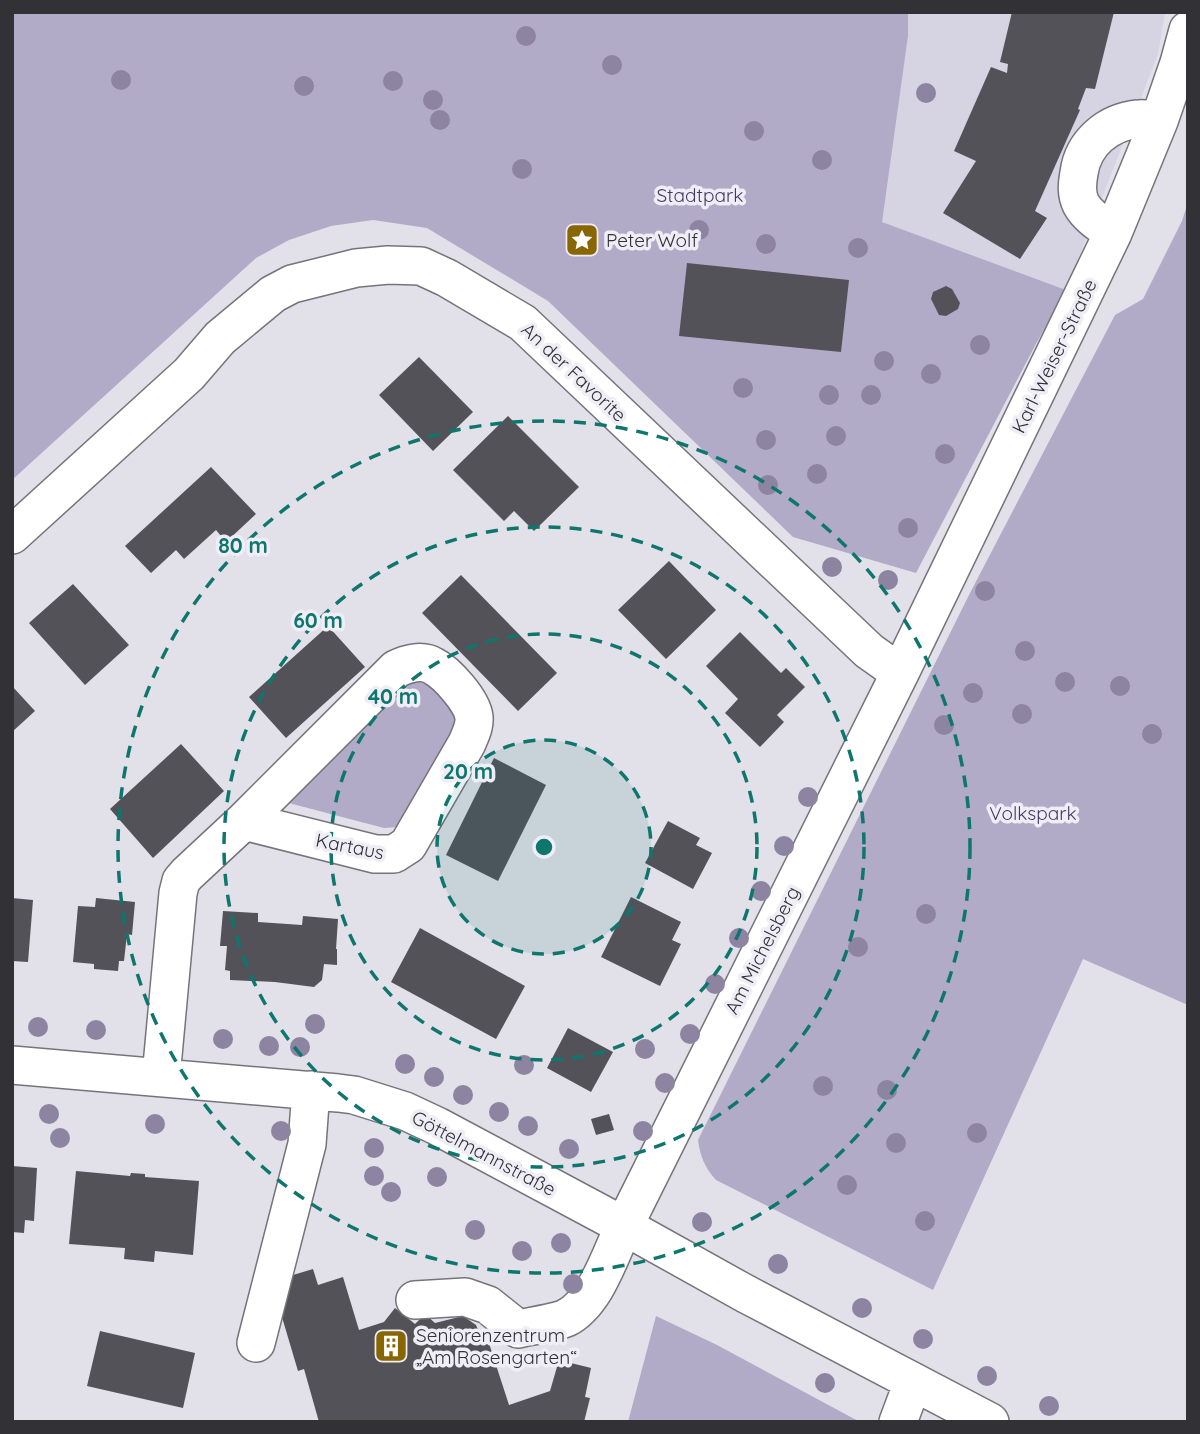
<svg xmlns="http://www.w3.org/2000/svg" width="1200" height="1434" viewBox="0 0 1200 1434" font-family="Quicksand,sans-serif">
<rect width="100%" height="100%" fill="#e2e0e9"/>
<!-- built -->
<path fill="#d6d3e2" d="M908 12H1165L1158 54 1066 290 881 222 908 36Z"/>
<!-- green -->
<path fill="#b2abc8" d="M12 12H908V36L882 222 1066 290 1037 342 916 573 793 537 548 301 427 228 373 220 331 226 289 240 256 258 12 480Z
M1188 202V1005L1083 959 933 1290 716 1180C705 1168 700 1156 698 1140L970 593 1115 315 1143 299 1182 221Z
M419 682C438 687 450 704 459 721L398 827 384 828 285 802 408 683Z
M656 1316 717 1345 860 1422H628Z"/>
<!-- building -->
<path fill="#535259" d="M1012 12H1114L1095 89 1086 88 1078 109 1080 110 1035 211 1047 218 1020 259 943 213 976 161 954 151 991 67 1007 73 1008 64 1000 62Z
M687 263 849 280 841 352 679 336Z
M946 286 952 289 960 303 958 309 946 316 939 315 931 299 933 292Z
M419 357 473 412 433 451 379 395Z
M508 416 579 487 534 531 514 511 504 521 453 470Z
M211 467 256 514 226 542 216 530 184 559 176 550 151 573 125 546Z
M669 561 716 610 666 659 618 610Z
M461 575 557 673 518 711 422 613Z
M73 584 129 645 85 685 29 623Z
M328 626 365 667 286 738 249 697Z
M740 632 781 673 786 668 805 687 777 715 784 722 760 747 725 713 738 699 706 666Z
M12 686 35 711 12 732Z
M181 744 224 791 153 858 110 809Z
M494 758 546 785 498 881 446 855Z
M668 821 700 838 696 845 712 853 693 889 645 863Z
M631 897 681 922 672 940 681 944 660 986 601 957Z
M12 898 33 900 28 962 12 961Z
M96 898 135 902 132 935 127 934 124 961H119L118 971 94 969V964L73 962 78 906 95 907Z
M223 911 258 913V922L302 925 303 916 338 919 336 949H337V965L324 964 322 980 314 987 275 982 230 980V971L225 970 227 946H220Z
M420 928 525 986 496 1039 391 982Z
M568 1028 613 1052 591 1092 547 1068Z
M609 1114 614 1130 596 1135 591 1119Z
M12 1166 37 1168 34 1221 25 1220 24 1233 12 1232Z
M76 1171 130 1176 131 1173 145 1174V1177L199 1181 193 1255 155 1251 154 1262 124 1259 125 1248 69 1244Z
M313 1269 318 1285 343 1277 359 1330 384 1322 395 1308 415 1324 425 1314 435 1323 463 1316 476 1325 479 1332 485 1331 509 1405 550 1391 559 1360 591 1368 585 1397 590 1398 584 1422H319L304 1369 298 1371 276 1297 288 1294 283 1278Z
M100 1331 195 1353 183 1408 87 1386Z"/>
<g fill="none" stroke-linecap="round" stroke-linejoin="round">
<defs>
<path id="minor" d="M1113 233C1102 225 1088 217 1081 204 1076 194 1077 184 1079 173 1083 143 1108 122 1138 119 1145 118 1153 120 1159 121
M12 535 189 374 220 338 273 294 292 284 356 268 388 265 421 266 447 278 523 323 869 651 900 673
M12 1065 338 1093 354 1095 405 1111 437 1126 624 1226 746 1294 990 1422
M161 1077 178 893 181 881 187 874 244 821 375 854H394L408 845 467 743C470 735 475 727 474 717 472 701 447 673 433 666 422 659 406 664 396 669L244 821
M415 1300 465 1297 488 1305 518 1329C531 1326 554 1323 566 1318 596 1303 610 1255 624 1226L900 673 1113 233 1159 121 1179 63 1188 30
M256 1343 307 1144 311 1090
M898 1422 913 1382"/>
</defs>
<!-- minor casing -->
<use href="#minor" stroke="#75747b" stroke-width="40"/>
<!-- minor -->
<use href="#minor" stroke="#fff" stroke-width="37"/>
</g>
<!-- trees -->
<g fill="#8c84a0">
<circle cx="526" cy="36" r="10"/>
<circle cx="612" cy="65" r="10"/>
<circle cx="121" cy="80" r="10"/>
<circle cx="393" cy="81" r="10"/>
<circle cx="304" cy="86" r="10"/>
<circle cx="926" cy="93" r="10"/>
<circle cx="433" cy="100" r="10"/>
<circle cx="440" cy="120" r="10"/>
<circle cx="754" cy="131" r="10"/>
<circle cx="822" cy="160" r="10"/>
<circle cx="522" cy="169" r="10"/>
<circle cx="699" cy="230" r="10"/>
<circle cx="766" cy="244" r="10"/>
<circle cx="858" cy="248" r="10"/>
<circle cx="980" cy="345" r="10"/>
<circle cx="884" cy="361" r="10"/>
<circle cx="931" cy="374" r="10"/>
<circle cx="743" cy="388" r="10"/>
<circle cx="829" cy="395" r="10"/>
<circle cx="871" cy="395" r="10"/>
<circle cx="836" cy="436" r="10"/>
<circle cx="766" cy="440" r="10"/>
<circle cx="945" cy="454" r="10"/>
<circle cx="817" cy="474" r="10"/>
<circle cx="768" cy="485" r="10"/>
<circle cx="908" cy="528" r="10"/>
<circle cx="832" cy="567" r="10"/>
<circle cx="888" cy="580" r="10"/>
<circle cx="985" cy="591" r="10"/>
<circle cx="1025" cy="651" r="10"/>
<circle cx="1065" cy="682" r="10"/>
<circle cx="1120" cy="686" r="10"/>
<circle cx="973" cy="693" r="10"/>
<circle cx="1022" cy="714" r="10"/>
<circle cx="944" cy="725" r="10"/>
<circle cx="1152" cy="734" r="10"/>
<circle cx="808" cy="797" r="10"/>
<circle cx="784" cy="846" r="10"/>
<circle cx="761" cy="891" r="10"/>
<circle cx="926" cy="914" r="10"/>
<circle cx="739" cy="938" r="10"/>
<circle cx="858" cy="947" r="10"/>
<circle cx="715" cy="984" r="10"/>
<circle cx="315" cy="1024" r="10"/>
<circle cx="38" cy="1027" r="10"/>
<circle cx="96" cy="1030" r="10"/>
<circle cx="690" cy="1034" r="10"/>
<circle cx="223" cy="1039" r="10"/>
<circle cx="269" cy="1046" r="10"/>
<circle cx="300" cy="1047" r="10"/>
<circle cx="645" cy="1049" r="10"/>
<circle cx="405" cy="1064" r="10"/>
<circle cx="524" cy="1065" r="10"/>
<circle cx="434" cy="1077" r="10"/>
<circle cx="665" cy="1083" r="10"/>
<circle cx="823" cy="1086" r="10"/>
<circle cx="887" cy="1090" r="10"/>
<circle cx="463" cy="1095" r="10"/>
<circle cx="499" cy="1112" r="10"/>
<circle cx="49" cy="1114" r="10"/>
<circle cx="155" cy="1124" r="10"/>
<circle cx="528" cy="1126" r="10"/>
<circle cx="281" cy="1131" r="10"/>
<circle cx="643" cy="1131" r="10"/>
<circle cx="977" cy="1133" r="10"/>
<circle cx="60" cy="1138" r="10"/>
<circle cx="896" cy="1143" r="10"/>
<circle cx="374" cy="1148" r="10"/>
<circle cx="569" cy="1149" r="10"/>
<circle cx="374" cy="1176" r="10"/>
<circle cx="437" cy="1177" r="10"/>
<circle cx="847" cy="1185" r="10"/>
<circle cx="391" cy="1192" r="10"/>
<circle cx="925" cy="1221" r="10"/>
<circle cx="702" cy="1222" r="10"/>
<circle cx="475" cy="1230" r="10"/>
<circle cx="561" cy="1243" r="10"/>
<circle cx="522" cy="1251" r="10"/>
<circle cx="778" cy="1264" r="10"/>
<circle cx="573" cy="1284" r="10"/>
<circle cx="862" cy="1308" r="10"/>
<circle cx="923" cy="1339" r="10"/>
<circle cx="987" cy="1376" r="10"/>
<circle cx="825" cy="1383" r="10"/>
<circle cx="1049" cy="1406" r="10"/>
</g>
<!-- distance rings -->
<circle cx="544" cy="847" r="107" fill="#0f766e" fill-opacity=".12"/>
<g fill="none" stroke="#0f766e" stroke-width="3.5" stroke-dasharray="12 9">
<circle cx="544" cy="847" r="107"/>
<circle cx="544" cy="847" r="213"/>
<circle cx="544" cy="847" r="320"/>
<circle cx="544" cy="847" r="426"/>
</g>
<!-- icons -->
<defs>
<symbol id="sight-square" viewBox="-11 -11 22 22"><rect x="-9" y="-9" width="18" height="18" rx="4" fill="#886602" stroke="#efedf6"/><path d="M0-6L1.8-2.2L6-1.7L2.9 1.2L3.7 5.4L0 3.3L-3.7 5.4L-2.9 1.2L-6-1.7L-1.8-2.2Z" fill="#fff"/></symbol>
<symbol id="building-square" viewBox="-11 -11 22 22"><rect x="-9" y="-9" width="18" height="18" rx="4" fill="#886602" stroke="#efedf6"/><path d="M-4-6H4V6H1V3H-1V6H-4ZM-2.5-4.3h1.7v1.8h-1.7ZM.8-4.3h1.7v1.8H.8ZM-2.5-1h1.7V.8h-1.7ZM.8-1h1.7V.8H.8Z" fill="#fff"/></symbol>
</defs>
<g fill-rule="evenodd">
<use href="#sight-square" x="563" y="221" width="38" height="38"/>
<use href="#building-square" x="372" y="1327" width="38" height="38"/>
</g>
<g text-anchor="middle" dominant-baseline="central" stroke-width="7" stroke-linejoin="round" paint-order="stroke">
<!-- park labels -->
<g font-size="19" fill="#453865" stroke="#efedf6">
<text x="700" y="195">Stadtpark</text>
<text x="1033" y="813">Volkspark</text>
</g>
<!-- poi labels -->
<g font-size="19" fill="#323135" stroke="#efedf6" text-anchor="start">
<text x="606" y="240">Peter Wolf</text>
<text x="416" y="1335">Seniorenzentrum<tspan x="416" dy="22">„Am Rosengarten“</tspan></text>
</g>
<!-- street labels -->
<g font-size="19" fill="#323135" stroke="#efedf6">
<text transform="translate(1054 356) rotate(-64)">Karl-Weiser-Straße</text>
<text transform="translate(574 372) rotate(43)">An der Favorite</text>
<text transform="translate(350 846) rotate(11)">Kartaus</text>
<text transform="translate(762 950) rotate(-63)">Am Michelsberg</text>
<text transform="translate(484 1153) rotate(28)">Göttelmannstraße</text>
</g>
</g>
<circle cx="544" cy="847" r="10" fill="#0f766e" stroke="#efedf6" stroke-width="3.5"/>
<g font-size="21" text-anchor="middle" font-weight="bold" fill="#0f766e" stroke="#efedf6" stroke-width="7" stroke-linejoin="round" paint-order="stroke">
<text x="243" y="553">80 m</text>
<text x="318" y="628">60 m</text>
<text x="393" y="704">40 m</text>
<text x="468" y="779">20 m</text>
</g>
<!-- border -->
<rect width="1200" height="1434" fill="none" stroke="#323135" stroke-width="28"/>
</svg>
